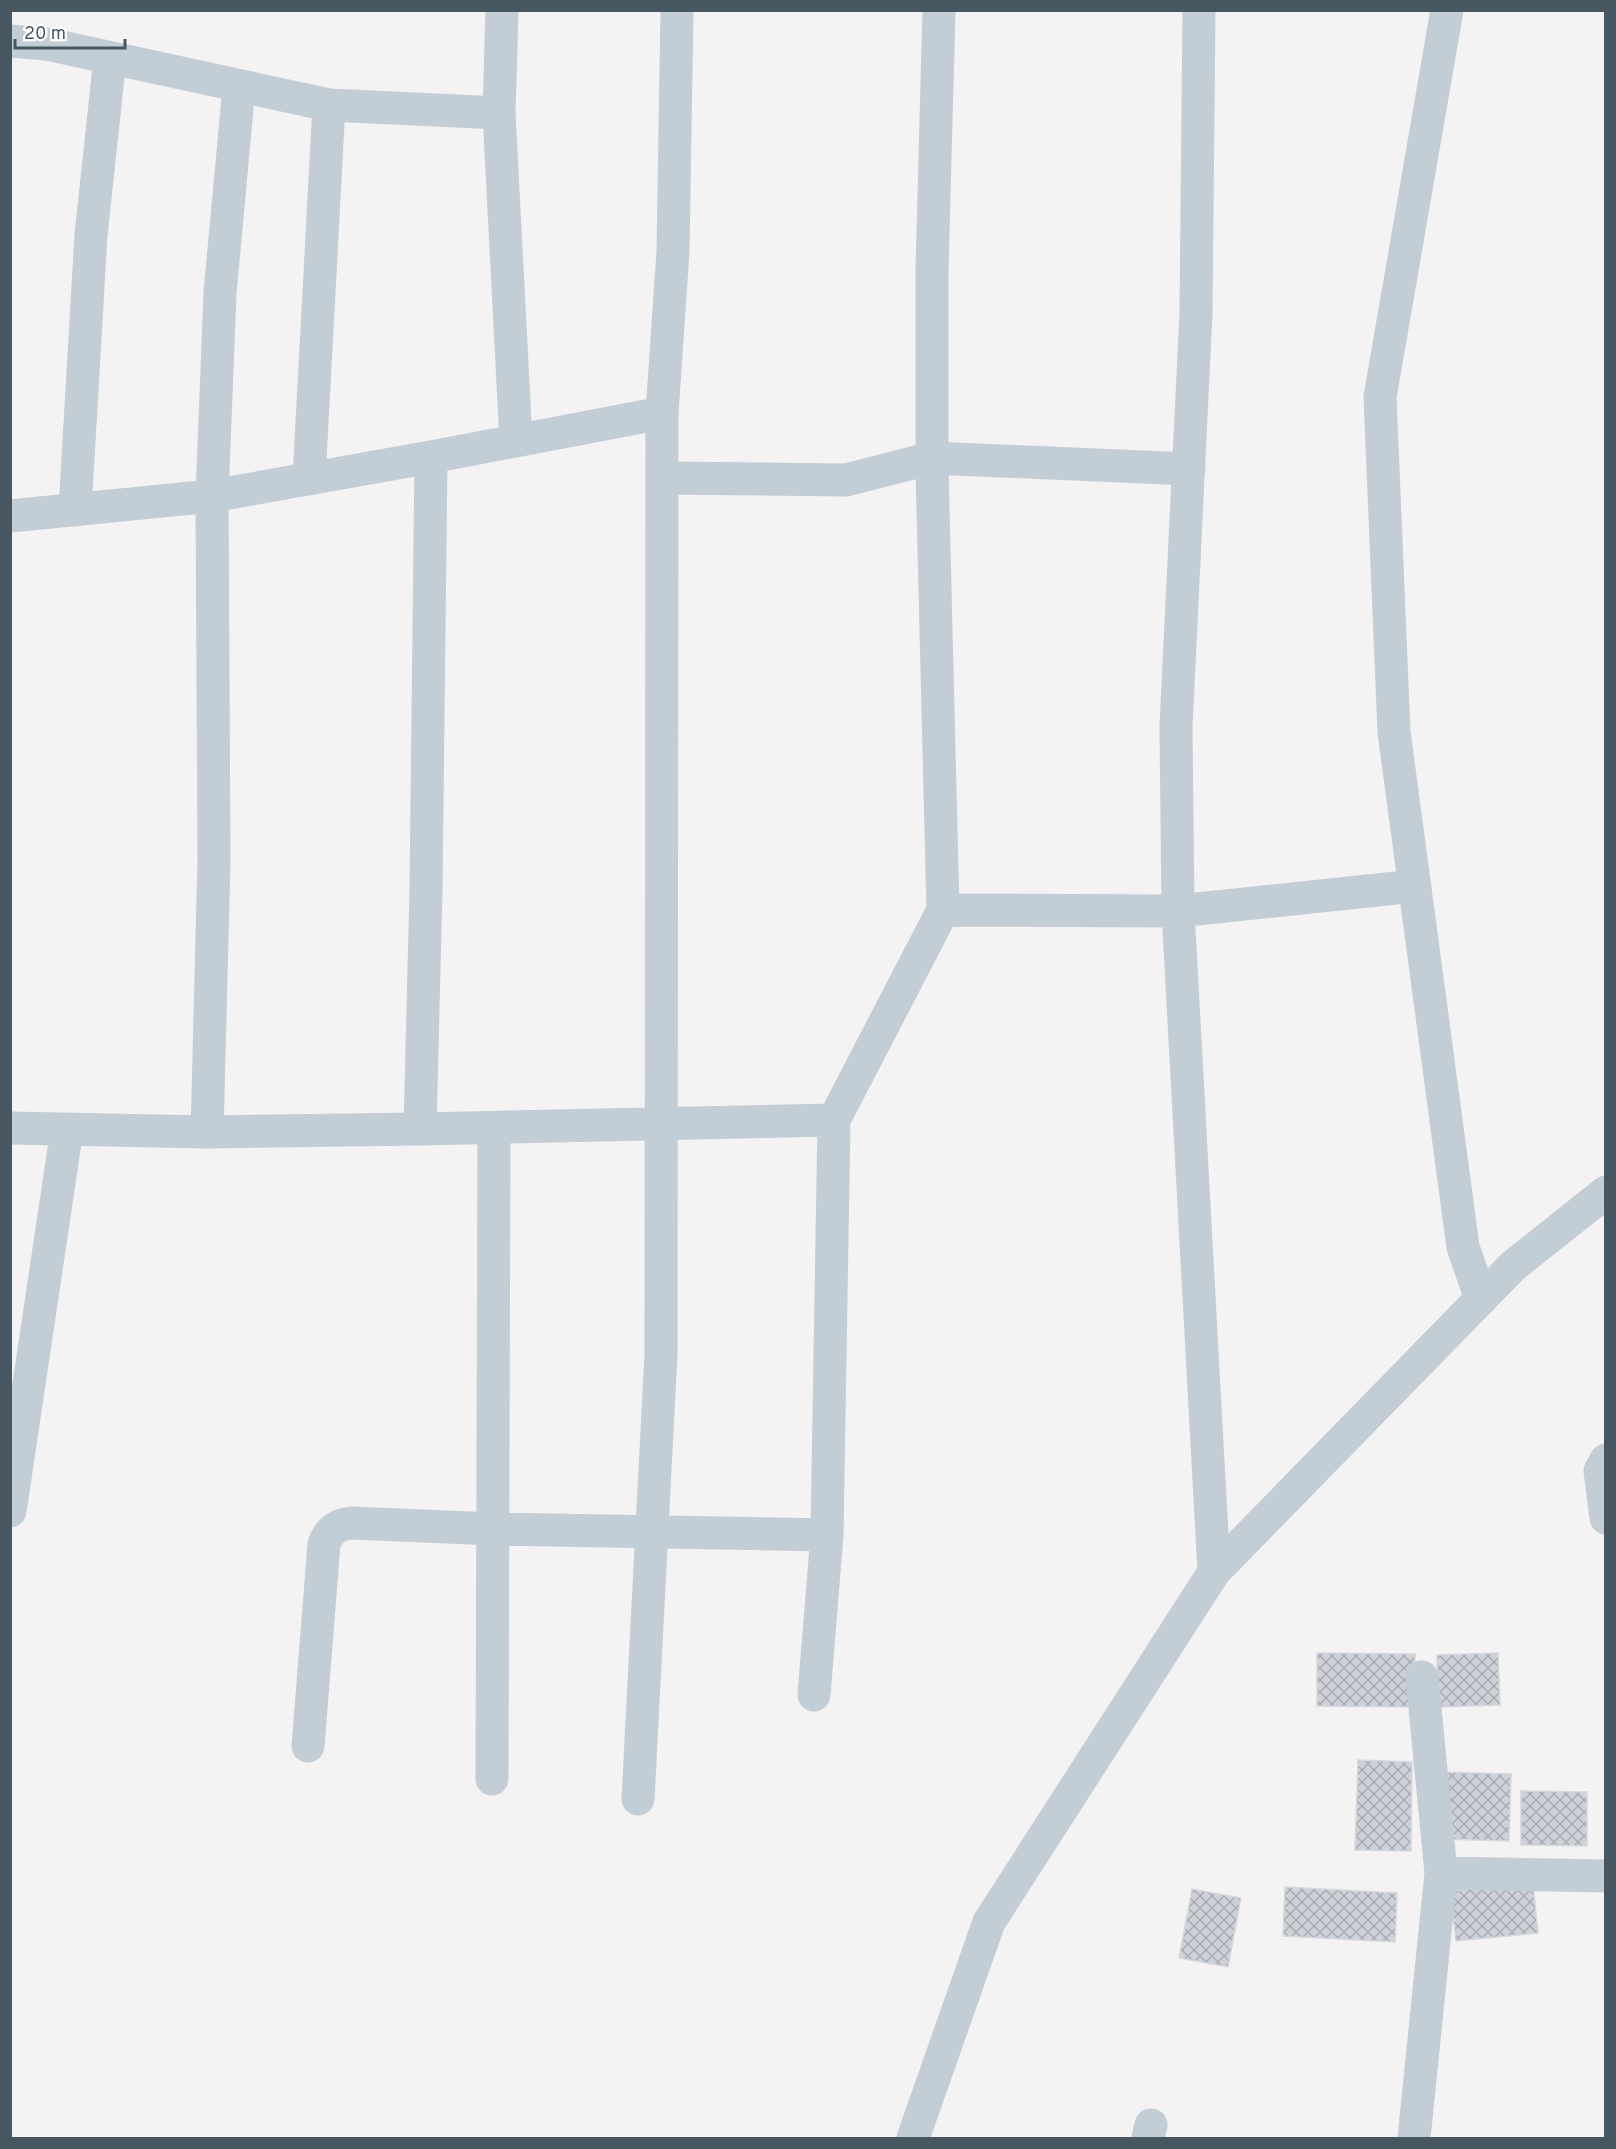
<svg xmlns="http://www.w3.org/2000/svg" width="1616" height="2149" viewBox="0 0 1616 2149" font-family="Overpass,sans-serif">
<defs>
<pattern id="building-cross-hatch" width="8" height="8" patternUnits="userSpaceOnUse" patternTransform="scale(1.5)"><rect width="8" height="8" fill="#ced2d8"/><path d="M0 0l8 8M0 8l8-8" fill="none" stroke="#a9adb3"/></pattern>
</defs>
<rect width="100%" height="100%" fill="#f4f2f2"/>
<!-- building -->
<path fill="url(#building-cross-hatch)" stroke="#d5d8de" stroke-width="1.5" d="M1317 1653 1415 1654 1414 1707 1317 1706Z
M1498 1653 1500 1705 1438 1707 1437 1655Z
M1358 1760 1412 1762 1411 1851 1355 1850Z
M1442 1772 1511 1774 1509 1841 1440 1839Z
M1521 1791 1587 1792V1846L1521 1845Z
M1533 1883 1538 1933 1456 1941 1450 1891Z
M1285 1887 1397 1893 1395 1942 1283 1936Z
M1192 1889 1241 1898 1228 1967 1179 1958Z"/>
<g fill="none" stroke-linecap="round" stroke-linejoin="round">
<!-- minor -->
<path stroke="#c2cdd5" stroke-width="33" d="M939 10 932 270V469L943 910
M1199 10 1196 313 1176 726 1178 911 1214 1572
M1447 10 1380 397 1394 732 1463 1247 1481 1299
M10 41 47 44 329 105 499 113 516 441
M499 113 502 10
M662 478 846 480 932 458 1189 469
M309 479 329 105
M75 510 91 235 110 58
M10 516 212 496 431 457 662 413
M834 1120 943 910 1178 911 1415 886
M10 1128 207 1132 420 1129 834 1120 827 1535 814 1695
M420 1129 426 890 431 457
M207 1132 214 861 212 496 220 293 239 87
M1606 1460 1600 1471 1606 1518
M10 1511 67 1129
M1422 1677 1441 1873 1606 1876
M308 1746 324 1544C329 1530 337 1525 351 1523L494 1529 827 1535
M492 1779 494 1128
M638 1799 661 1354 662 413 673 251 677 10
M913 2138 989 1922 1214 1572 1513 1266 1606 1192
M1148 2138 1151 2125
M1414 2138 1441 1873"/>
</g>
<!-- border -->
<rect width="1616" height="2149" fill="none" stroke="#475762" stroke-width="24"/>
<!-- scale -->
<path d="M15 39v9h110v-9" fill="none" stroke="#475762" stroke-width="3"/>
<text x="24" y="39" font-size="18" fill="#475762" stroke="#ffffff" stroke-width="4.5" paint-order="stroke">20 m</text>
</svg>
